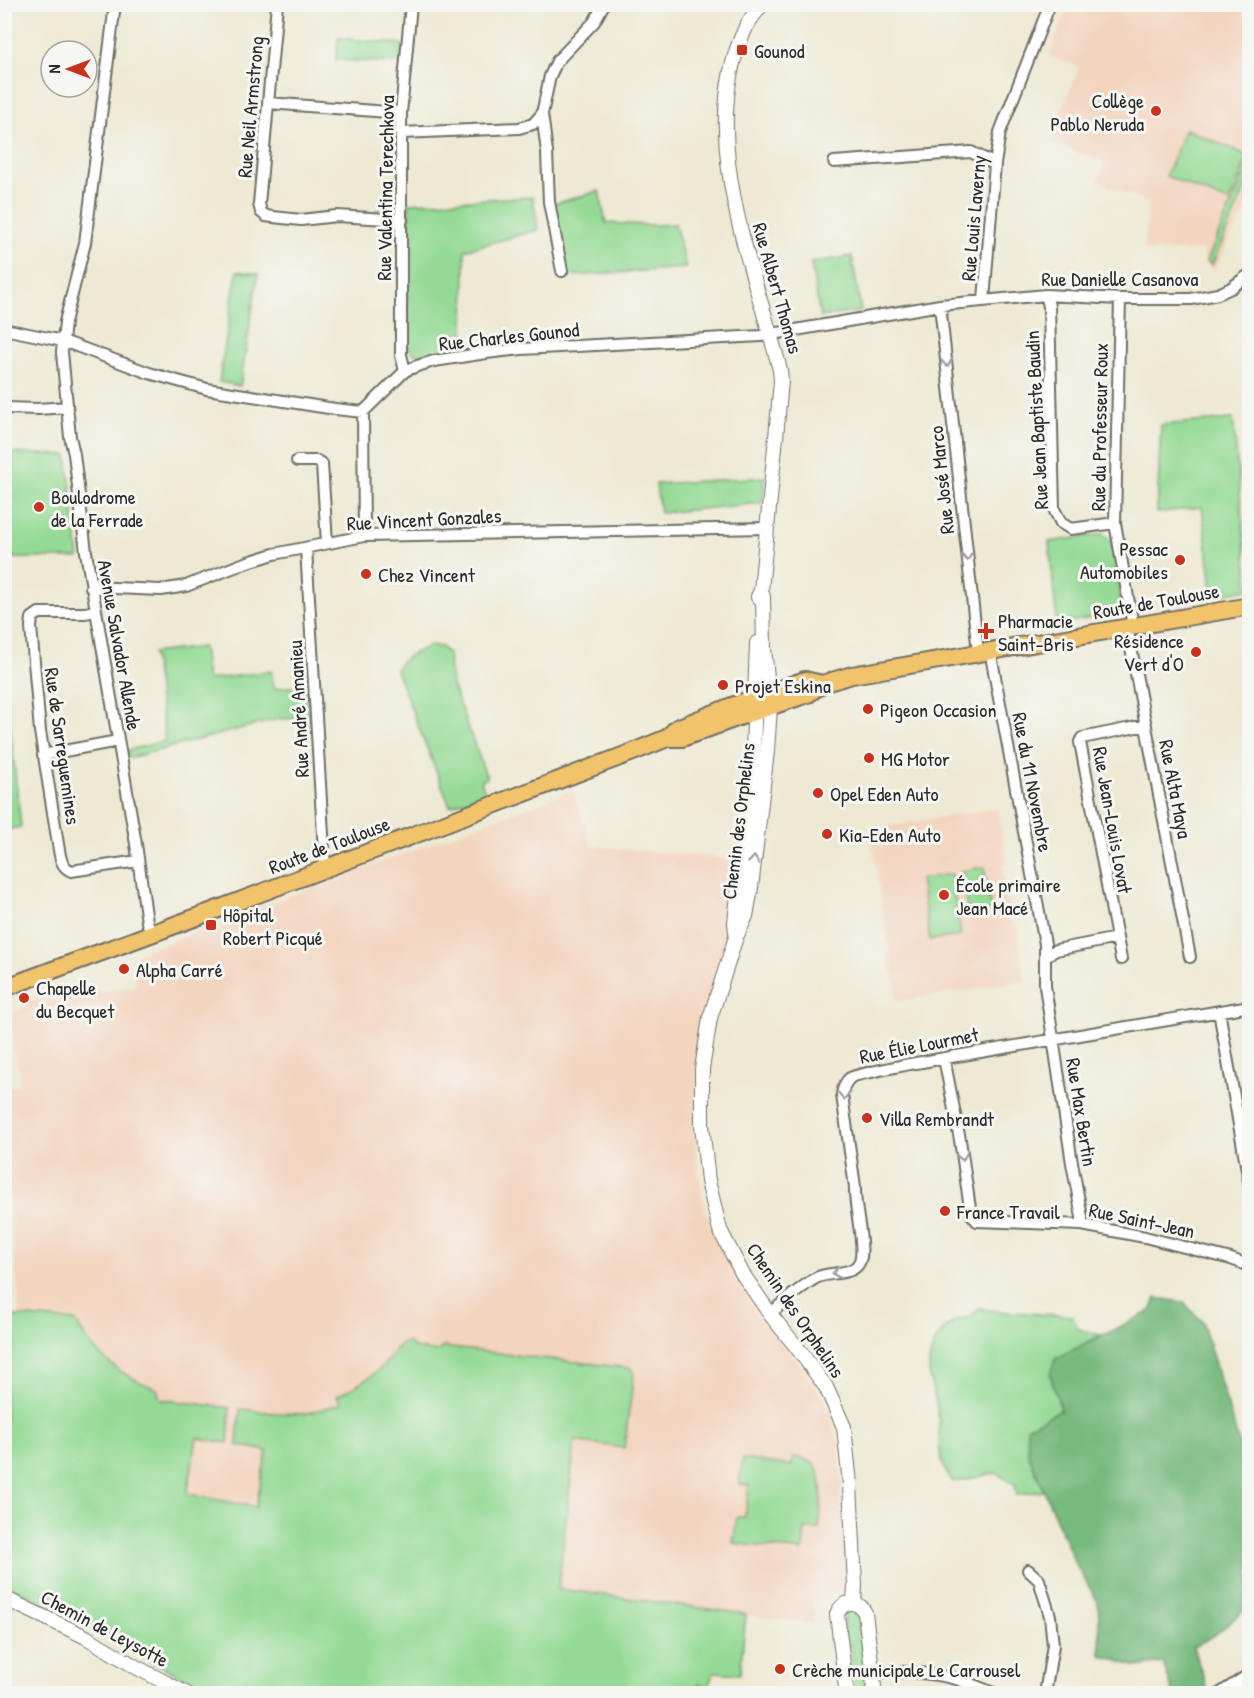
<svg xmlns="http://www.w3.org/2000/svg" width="1254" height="1698" viewBox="0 0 1254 1698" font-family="'Patrick Hand',sans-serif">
<rect width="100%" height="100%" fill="#f6f6f2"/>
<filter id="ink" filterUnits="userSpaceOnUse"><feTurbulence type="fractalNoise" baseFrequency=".0167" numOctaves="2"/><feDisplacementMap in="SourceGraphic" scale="12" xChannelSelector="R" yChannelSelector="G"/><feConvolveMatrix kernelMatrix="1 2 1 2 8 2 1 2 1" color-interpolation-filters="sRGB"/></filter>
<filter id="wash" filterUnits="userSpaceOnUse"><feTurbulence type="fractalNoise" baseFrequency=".008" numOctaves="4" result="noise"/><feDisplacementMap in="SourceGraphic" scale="24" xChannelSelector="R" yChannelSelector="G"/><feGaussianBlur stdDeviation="1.35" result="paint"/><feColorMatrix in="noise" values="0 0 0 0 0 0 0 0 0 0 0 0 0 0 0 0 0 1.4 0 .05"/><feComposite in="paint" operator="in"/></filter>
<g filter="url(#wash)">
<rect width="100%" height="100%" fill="#eee9d3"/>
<!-- built -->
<path fill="#f3d4be" d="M1069 5H1249V205L1224 250 1214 271 1204 262 1203 250 1144 251 1147 214 1149 202 1098 182 1104 162 1049 143 1079 67 1049 56Z
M573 790 591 846 735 859 729 922 722 953 705 1011 699 1042 696 1076V1150L703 1201 713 1230 722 1250 753 1304V1309L764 1324 770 1326 816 1385 830 1413 838 1442 842 1485 840 1502 843 1503 841 1517H844L843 1535 845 1536 847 1563 845 1564 840 1591 829 1599 815 1601 812 1624 175 1538 4 1315 20 1316 4 1141 5 1089 19 1084 20 1077V1069L18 1068 13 1054 11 1013 28 1005 27 1000 60 1001V993L73 994 135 987V955Z
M998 808 1007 863 1002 864 1012 926H1017L1025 981 897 1001 870 829Z"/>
<!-- green -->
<path fill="#94da94" stroke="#608260" stroke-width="1.5" d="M338 38 402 44 401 63 336 60Z
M1185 129 1249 156 1229 202 1166 176Z
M1249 163V180L1212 265 1207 261Z
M599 191 606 223 650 225 675 224 686 268 567 276 555 225 553 204Z
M533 197 538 230 465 250 464 347 415 355 408 347 407 335 409 203Z
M852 256 861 311 820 317 811 263Z
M237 271 258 274 240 386 219 382Z
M1233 419 1249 589 1217 595 1212 588 1202 507 1157 513 1161 425Z
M5 453 67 455 79 558H5Z
M765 477 762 503 660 513 656 484Z
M1102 534 1111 540 1123 613 1057 624 1049 542Z
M431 645 441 647 448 654 452 685 487 778 481 781 485 793 450 806 396 670C401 657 419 651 431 645Z
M203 647 207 680 271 671 274 688 307 686 309 718 278 719 129 758 128 750 165 741 153 653Z
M5 681 21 827 5 830H4Z
M984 867 991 911 968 914 961 871Z
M951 874 961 936 930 940 920 879Z
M979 1308 994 1311 1073 1316 1078 1329 1101 1335 1055 1359 1051 1374 1061 1410 1028 1453 1044 1491 1017 1495 1015 1484 996 1473 960 1481H952C935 1459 941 1440 938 1415 937 1402 932 1391 930 1378 926 1357 935 1333 954 1322 958 1319 966 1318 971 1317Z
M5 1315 75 1321C95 1357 120 1375 157 1389L160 1399 230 1408 228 1443 197 1438 187 1494 256 1507 267 1451 237 1445 240 1409 275 1413 304 1414 341 1404 337 1396C354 1387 372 1378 385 1364 392 1356 396 1343 408 1342L414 1348 437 1352 443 1347 630 1368 634 1373 624 1448 575 1441 558 1589 746 1614 740 1674 714 1672 708 1687 699 1684 695 1694H219L148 1660 75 1618 5 1584Z
M793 1457C799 1458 807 1459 812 1463 826 1473 821 1513 819 1529H805L803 1551 733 1543 737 1517H745L749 1485 739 1484 743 1459 791 1466Z
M852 1609 857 1612 859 1616 866 1688 863 1693H855L851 1689 849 1663 853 1661 851 1645 846 1644C845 1634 840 1618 848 1610Z"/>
<!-- forest -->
<path fill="#77ba7e" stroke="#517254" stroke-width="1.5" d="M1156 1298 1183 1302 1202 1321 1245 1463 1250 1514 1249 1595 1242 1612 1215 1635 1193 1647 1208 1691 1202 1693H1173L1163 1663 1136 1667 1101 1655 1098 1602 1075 1563 1028 1453 1027 1427 1061 1410 1050 1374 1055 1359 1151 1311Z"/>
</g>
<g filter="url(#ink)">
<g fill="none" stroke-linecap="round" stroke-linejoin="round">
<defs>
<path id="minor" d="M115 4 85 243 65 322 62 352 70 437 74 454 86 552 136 844 147 922 152 934
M277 4 259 204 261 212 266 216 273 217 301 220 337 216 402 220
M268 103 401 113
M542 114 547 152 549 202 562 271
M402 133 519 128 533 124 542 114 550 76 557 61 594 22 604 4
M834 162 971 152 995 164
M1046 295 1049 306 1054 509 1061 523 1071 529 1115 523
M1120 299 1115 523 1133 626
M984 300 995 164 1000 132 1050 4
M940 305 978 652
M4 329 63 341 149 373 207 389 335 409 363 412 405 371 417 366 434 361 486 353 522 349 761 336 940 305 1046 295 1120 299H1191L1218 294 1231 288 1250 274
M405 371 401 355V113L411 4
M4 408 38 409 67 407
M363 412 364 536
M297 461H317L322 464 327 543
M306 548 325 868
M91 587 161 590 186 586 245 563 274 554 364 536 767 528
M95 611 85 613H39L32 618 31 627 40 731 58 844C60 855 60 866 71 871L138 861
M1127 627 1190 957
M990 650 1045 944V986L1072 1163 1082 1217V1225
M43 755 118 741
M1117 938 1121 959
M1045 956 1056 950 1117 938 1080 742 1082 738 1146 725
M1219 1011 1250 1187
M944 1058 960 1140 970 1208 972 1215 977 1221 1082 1225 1145 1237 1231 1259 1250 1266
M770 1314C780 1305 807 1282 818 1277 831 1271 858 1277 861 1257 864 1238 854 1209 855 1187L842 1095C843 1088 845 1082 850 1078 853 1075 901 1066 910 1064L1250 1006
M1028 1570 1039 1580 1050 1616 1053 1645 1045 1694
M873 1673C896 1670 934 1673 956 1679 970 1683 983 1689 996 1694
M1219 1694 1250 1674"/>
<path id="tertiary" d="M761 590 763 597 764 648 770 707 767 751 751 888 746 916 736 937 710 1018 702 1069V1125L708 1181 720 1230 742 1273 770 1314 799 1350 826 1387 844 1427 850 1484 855 1585 854 1603
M758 597 761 590 776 437 781 381 780 370C753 265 695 132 746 27 750 19 756 12 762 4
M736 932 735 923 753 750 757 643
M4 1598 86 1637 136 1667 187 1694
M848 1694 846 1688 837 1614C843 1600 858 1599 865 1613L874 1686 872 1694"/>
<path id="primary" d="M667 738H682L736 718 808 694 822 684 852 675 1250 606
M4 988 213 911 633 752 667 738 677 728 732 706 805 680 822 684"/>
</defs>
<!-- minor casing -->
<use href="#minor" stroke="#6f6e66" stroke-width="14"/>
<!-- tertiary casing -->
<use href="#tertiary" stroke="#6f6e66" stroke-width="16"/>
<!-- primary casing -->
<use href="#primary" stroke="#6f6e66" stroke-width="20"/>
<!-- minor -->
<use href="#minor" stroke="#fff" stroke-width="10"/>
<!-- tertiary -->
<use href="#tertiary" stroke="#fff" stroke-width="14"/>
<!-- primary -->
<use href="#primary" stroke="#f1c36a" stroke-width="16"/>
</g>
<!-- one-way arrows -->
<defs><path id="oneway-chevron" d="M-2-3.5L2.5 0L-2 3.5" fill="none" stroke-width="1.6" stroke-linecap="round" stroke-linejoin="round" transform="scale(1.5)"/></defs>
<g stroke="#a0a0a0">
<use href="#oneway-chevron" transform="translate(947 363) rotate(84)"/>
<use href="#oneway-chevron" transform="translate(967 557) rotate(84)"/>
<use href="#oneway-chevron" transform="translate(754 860) rotate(-84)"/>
<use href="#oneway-chevron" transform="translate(844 1096) rotate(91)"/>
<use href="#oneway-chevron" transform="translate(962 1157) rotate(81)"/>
<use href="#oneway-chevron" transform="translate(836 1273) rotate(171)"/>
</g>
</g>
<!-- markers -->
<g fill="#c8321e" stroke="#f6f6f2" stroke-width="2">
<rect x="736" y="44" width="12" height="12" rx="3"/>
<circle cx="1156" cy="111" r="6"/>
<circle cx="39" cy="507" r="6"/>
<circle cx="1180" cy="560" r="6"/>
<circle cx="366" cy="574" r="6"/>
<path d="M983 622h6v6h6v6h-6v6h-6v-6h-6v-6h6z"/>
<circle cx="1196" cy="652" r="6"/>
<circle cx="723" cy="685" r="6"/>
<circle cx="868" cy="709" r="6"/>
<circle cx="869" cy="758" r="6"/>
<circle cx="818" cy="793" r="6"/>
<circle cx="827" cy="834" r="6"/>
<circle cx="944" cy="895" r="6"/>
<rect x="205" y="919" width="12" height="12" rx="3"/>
<circle cx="124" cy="969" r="6"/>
<circle cx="24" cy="998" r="6"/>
<circle cx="867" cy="1118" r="6"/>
<circle cx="945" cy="1211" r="6"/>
<circle cx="780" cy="1669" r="6"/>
</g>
<g text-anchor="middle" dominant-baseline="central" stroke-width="6" stroke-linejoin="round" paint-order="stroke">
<!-- poi labels -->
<g font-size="20" fill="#2b2b2b" stroke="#f6f6f2" text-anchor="start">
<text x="754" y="50">Gounod</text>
<text x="1144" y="100" text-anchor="end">Collège<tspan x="1144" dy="23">Pablo Neruda</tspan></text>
<text x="51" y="496">Boulodrome<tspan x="51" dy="23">de la Ferrade</tspan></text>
<text x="1168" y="548" text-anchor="end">Pessac<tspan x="1168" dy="23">Automobiles</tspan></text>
<text x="378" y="574">Chez Vincent</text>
<text x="998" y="620">Pharmacie<tspan x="998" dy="23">Saint-Bris</tspan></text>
<text x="1184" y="640" text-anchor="end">Résidence<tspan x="1184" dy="23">Vert d'O</tspan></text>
<text x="735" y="685">Projet Eskina</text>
<text x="880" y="709">Pigeon Occasion</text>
<text x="881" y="758">MG Motor</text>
<text x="830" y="793">Opel Eden Auto</text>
<text x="839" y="834">Kia-Eden Auto</text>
<text x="956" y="884">École primaire<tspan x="956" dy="23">Jean Macé</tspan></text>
<text x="223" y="914">Hôpital<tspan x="223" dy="23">Robert Picqué</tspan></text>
<text x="136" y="969">Alpha Carré</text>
<text x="36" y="987">Chapelle<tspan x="36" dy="23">du Becquet</tspan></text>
<text x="879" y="1118">Villa Rembrandt</text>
<text x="957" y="1211">France Travail</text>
<text x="792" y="1669">Crèche municipale Le Carrousel</text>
</g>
<!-- street labels -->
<g font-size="20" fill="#2b2b2b" stroke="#f6f6f2">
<text transform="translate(250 107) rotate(-85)">Rue Neil Armstrong</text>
<text transform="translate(385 188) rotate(-89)">Rue Valentina Terechkova</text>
<text transform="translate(973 218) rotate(-85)">Rue Louis Laverny</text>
<text x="1120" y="278">Rue Danielle Casanova</text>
<text transform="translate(778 288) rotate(74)">Rue Albert Thomas</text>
<text transform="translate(509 336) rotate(-6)">Rue Charles Gounod</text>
<text transform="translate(1036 420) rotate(-93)">Rue Jean Baptiste Baudin</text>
<text transform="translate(1099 427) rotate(-89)">Rue du Professeur Roux</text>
<text transform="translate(941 480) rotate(-96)">Rue José Marco</text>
<text transform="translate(424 519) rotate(-3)">Rue Vincent Gonzales</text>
<text transform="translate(1156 601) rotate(-10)">Route de Toulouse</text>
<text transform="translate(120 645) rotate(80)">Avenue Salvador Allende</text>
<text transform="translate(298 709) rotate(-93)">Rue André Amanieu</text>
<text transform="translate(63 746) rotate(82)">Rue de Sarreguemines</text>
<text transform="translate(1033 782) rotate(79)">Rue du 11 Novembre</text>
<text transform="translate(1176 789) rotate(79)">Rue Alta Maya</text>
<text transform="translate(1113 820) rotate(80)">Rue Jean-Louis Lovat</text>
<text transform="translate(738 821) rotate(-83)">Chemin des Orphelins</text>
<text transform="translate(329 845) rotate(-21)">Route de Toulouse</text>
<text transform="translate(919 1045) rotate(-11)">Rue Élie Lourmet</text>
<text transform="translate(1082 1112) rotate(81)">Rue Max Bertin</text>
<text transform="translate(1142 1220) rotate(12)">Rue Saint-Jean</text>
<text transform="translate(796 1310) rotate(56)">Chemin des Orphelins</text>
<text transform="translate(105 1628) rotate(28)">Chemin de Leysotte</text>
</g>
</g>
<!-- margin -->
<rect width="1254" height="1698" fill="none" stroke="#f6f6f2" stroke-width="24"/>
<!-- north arrow -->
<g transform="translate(69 69) rotate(270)"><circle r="28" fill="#f6f6f2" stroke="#a5a5a2" stroke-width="1.5"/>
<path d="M0-4.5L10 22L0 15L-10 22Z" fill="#c8321e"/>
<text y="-9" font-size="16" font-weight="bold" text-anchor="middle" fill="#2b2b2b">N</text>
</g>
</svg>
